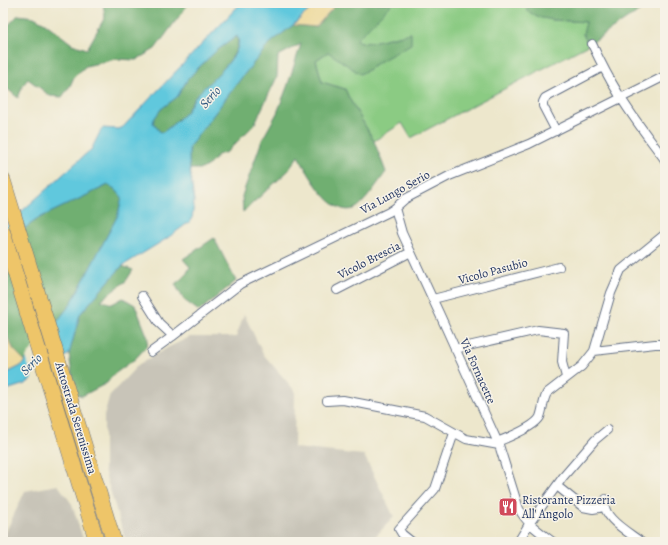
<svg xmlns="http://www.w3.org/2000/svg" width="668" height="545" viewBox="0 0 668 545" font-family="Alegreya,serif">
<rect width="100%" height="100%" fill="#f7f3e8"/>
<filter id="ink" filterUnits="userSpaceOnUse"><feTurbulence type="fractalNoise" baseFrequency=".025" numOctaves="2"/><feDisplacementMap in="SourceGraphic" scale="8" xChannelSelector="R" yChannelSelector="G"/><feConvolveMatrix kernelMatrix="1 2 1 2 8 2 1 2 1" color-interpolation-filters="sRGB"/></filter>
<filter id="wash" filterUnits="userSpaceOnUse"><feTurbulence type="fractalNoise" baseFrequency=".012" numOctaves="4" result="noise"/><feDisplacementMap in="SourceGraphic" scale="16" xChannelSelector="R" yChannelSelector="G"/><feGaussianBlur stdDeviation="0.9" result="paint"/><feColorMatrix in="noise" values="0 0 0 0 0 0 0 0 0 0 0 0 0 0 0 0 0 1.4 0 .05"/><feComposite in="paint" operator="in"/></filter>
<g filter="url(#wash)">
<rect width="100%" height="100%" fill="#ede7cc"/>
<!-- industrial -->
<path fill="#c8c4b8" d="M244 314 263 354 295 391 294 448 364 455 394 517 370 542H126L104 470V416L110 395 139 364 169 347 190 337H236Z
M58 485 72 504 84 542H3V538L25 491Z"/>
<!-- green -->
<path fill="#8bcb83" stroke="#537d70" d="M393 3H533L526 10 553 20 587 22 583 34 588 45 411 138 402 123 374 141 349 98 345 89 322 82 316 60 328 52 368 70 411 33 372 42 365 43 356 40Z"/>
<!-- forest -->
<path fill="#70af71" stroke="#466f68" d="M103 3H189L155 49 136 60 116 59 86 66 74 77 70 86 62 97 50 96 40 88 28 79 23 85 18 98 3 85V31L18 15 34 17 45 23 72 44 87 49 105 17Z
M337 3H393L356 40 365 43 372 42 411 33V44L372 66 368 70 360 74 328 52 316 60 322 82 345 89 349 98 374 141 386 172C380 180 364 204 356 208 332 220 308 172 298 156L288 171 243 212 242 196 262 140 277 113 287 87 301 44 278 56 277 77 254 125 227 152 218 155 210 164 202 169H189V147L242 77 269 44 293 25 316 27Z
M533 3H651L588 45 583 34 586 22 553 20 537 17 526 10Z
M237 36C245 55 204 86 193 100 190 103 189 108 187 111 184 114 167 130 163 132 162 132 161 132 160 132L153 123 154 119 161 109 177 97 187 80 195 71 216 51Z
M108 185 115 189 122 197 118 215 71 304 25 361 14 350 3 329V244L39 218Z
M214 238 236 281 199 311 184 300 175 284 186 275 190 267 183 259Z
M122 266 133 270 126 281 101 300 112 304 123 298 135 305 148 338 147 346 135 359 113 375 107 383 82 396 76 394 74 387 69 354 80 314Z"/>
<!-- sand -->
<path fill="#eeda9e" stroke="#84847e" d="M317 3H337L316 27 293 25Z
M3 329 14 350 25 361 21 366 3 375Z"/>
<!-- water -->
<path fill="#61c8dd" stroke="#3e7c9e" fill-rule="evenodd" d="M241 3H317L293 25 269 44 242 77 189 147V163L194 201 192 220 166 239 122 266 80 314 69 354 25 384 3 391V375L21 366 71 304 118 215 122 197 115 189 108 185 39 218 3 244V228L58 179 88 152 91 150 102 128 119 129 123 127ZM237 36C247 53 207 83 197 95 193 100 190 106 187 111 184 115 167 130 163 132 162 132 161 132 160 132L153 123 154 119 161 109 177 97 187 80 195 71 216 51Z"/>
<!-- pier -->
<path fill="#ede7cc" d="M53 322 65 359 33 381 26 357Z"/>
</g>
<g filter="url(#ink)">
<g fill="none" stroke-linecap="round" stroke-linejoin="round">
<defs>
<path id="street" d="M592 44C600 61 608 77 618 93 632 117 649 138 665 160
M556 131 543 106V102L545 98 603 67
M395 208 402 233 440 315 499 445 519 509C527 524 540 532 553 542
M337 290 411 252
M142 296 159 323 173 336
M433 299 559 267
M455 349 538 330 564 333 562 362 566 377
M594 351 655 344H665
M151 352 173 336 240 284 389 212 395 208 405 199 449 176 529 144 665 76
M327 401 343 400 425 416 466 439 499 445
M497 442C507 438 535 427 540 417 543 409 543 400 547 393L582 366 594 351 611 293 621 270 665 234
M557 486 583 507 593 509 604 507
M606 499C598 516 630 533 641 542
M412 542 402 534 399 529 435 489 454 433
M518 542 529 524 563 477 595 440 607 430"/>
<path id="highway" d="M3 180 114 542
M3 233 97 542"/>
</defs>
<!-- street casing -->
<use href="#street" stroke="#646f84" stroke-width="10"/>
<!-- highway casing -->
<use href="#highway" stroke="#646f84" stroke-width="16"/>
<!-- street -->
<use href="#street" stroke="#fff" stroke-width="8"/>
<!-- highway -->
<use href="#highway" stroke="#eec569" stroke-width="15"/>
</g>
</g>
<!-- icons -->
<defs>
<symbol id="restaurant-square" viewBox="-11 -11 22 22"><rect x="-9" y="-9" width="18" height="18" rx="4" fill="#d1495b" stroke="#f7f3e8"/><path d="M-5-6h1v4h1v-4h1v4h1v-4h1v5L-1.5 .5V6h-2V.5L-5-1ZM5-6V6H3V1.5H1.5Q1.5-4 5-6Z" fill="#fff"/></symbol>
</defs>
<g fill-rule="evenodd">
<use href="#restaurant-square" x="497" y="496" width="22" height="22"/>
</g>
<g text-anchor="middle" dominant-baseline="central" stroke-width="3" stroke-linejoin="round" paint-order="stroke">
<!-- street labels -->
<g font-size="12" fill="#1b2f5e" stroke="#f7f3e8">
<text transform="translate(395 192) rotate(-29)">Via Lungo Serio</text>
<text transform="translate(369 260) rotate(-27)">Vicolo Brescia</text>
<text transform="translate(493 271) rotate(-15)">Vicolo Pasubio</text>
<text transform="translate(478 371) rotate(66)">Via Fornacette</text>
<text transform="translate(76 418) rotate(73)">Autostrada Serenissima</text>
</g>
<!-- poi labels -->
<g font-size="12" fill="#1b2f5e" stroke="#f7f3e8" text-anchor="start">
<text x="522" y="500">Ristorante Pizzeria<tspan x="522" dy="14">All' Angolo</tspan></text>
</g>
<!-- water labels -->
<g font-size="13" font-style="italic" fill="#2c557e" stroke="#f7f3e8">
<text transform="translate(210 97) rotate(-48)">Serio</text>
<text transform="translate(31 364) rotate(-44)">Serio</text>
</g>
</g>
<!-- margin -->
<rect width="668" height="545" fill="none" stroke="#f7f3e8" stroke-width="16"/>
</svg>
